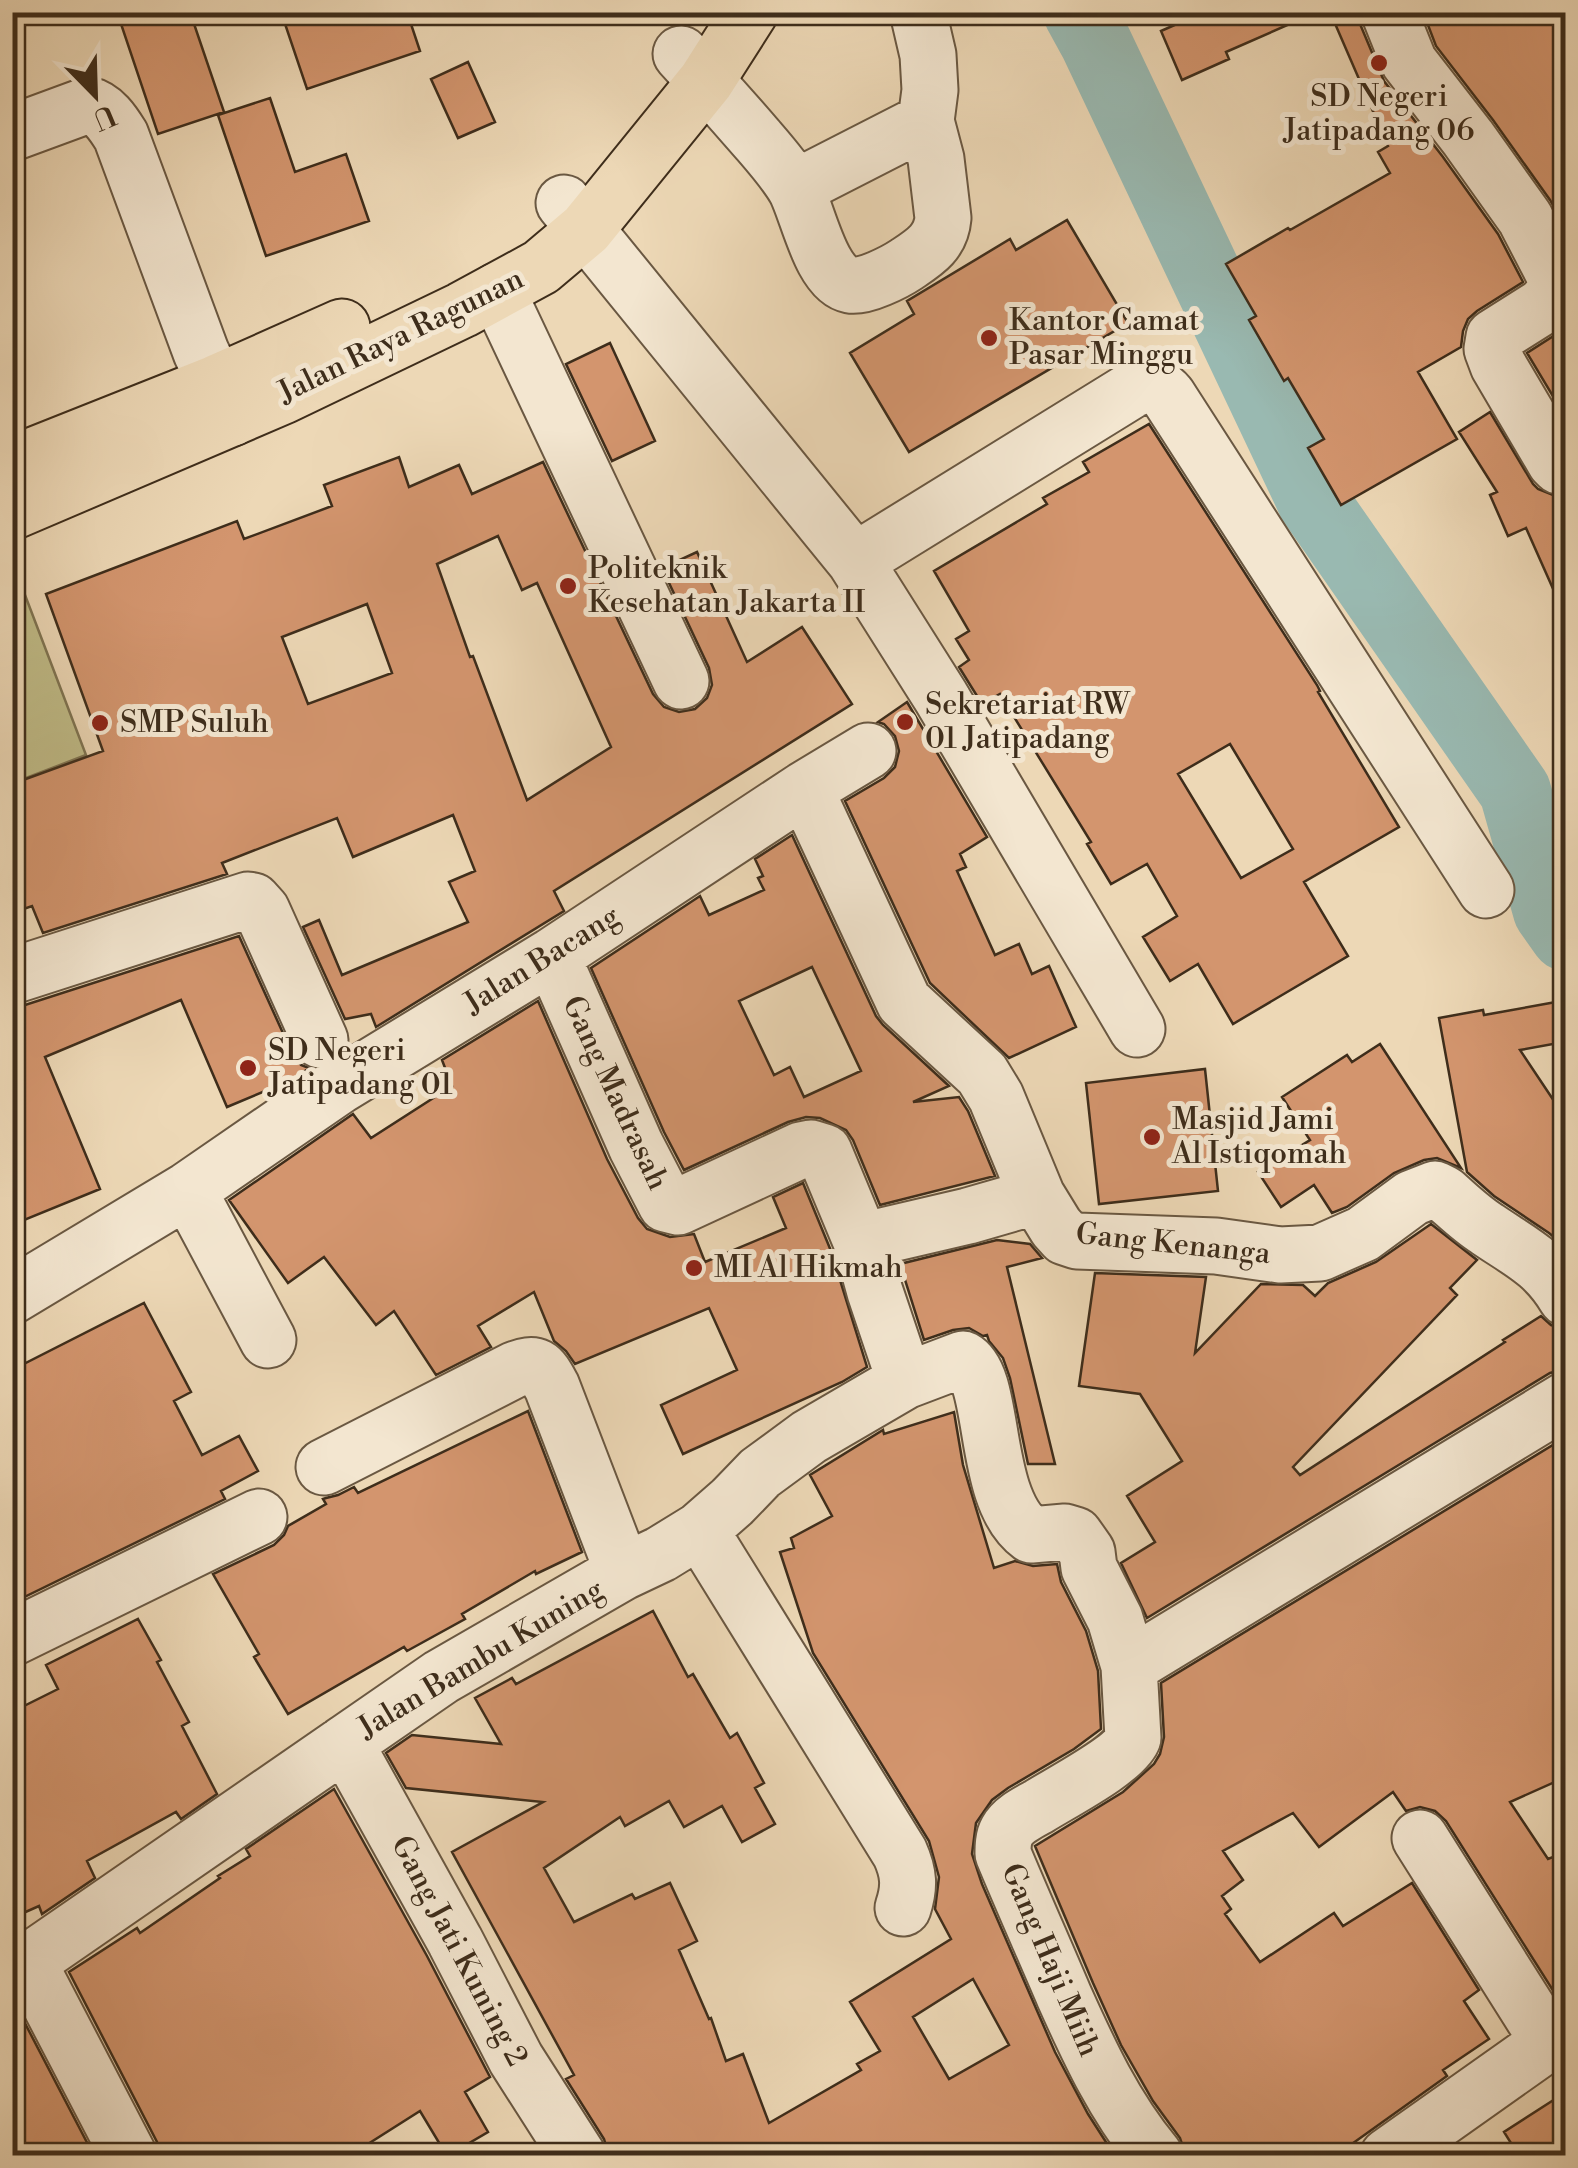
<svg xmlns="http://www.w3.org/2000/svg" width="1578" height="2168" viewBox="0 0 1578 2168" font-family="'Libre Bodoni',serif">
<rect width="100%" height="100%" fill="#edd8b6"/>
<filter id="stains"><feTurbulence type="fractalNoise" baseFrequency=".002" numOctaves="4"/><feColorMatrix values="0 0 0 0 .2 0 0 0 0 .09 0 0 0 0 .02 0 0 0 .5 -.17"/></filter>
<radialGradient id="worn" r=".72"><stop offset=".6" stop-color="#630" stop-opacity="0"/><stop offset="1" stop-color="#630" stop-opacity=".3"/></radialGradient>
<!-- green -->
<path fill="#c0bc88" stroke="#7f7452" stroke-width="2.5" d="M25 595 86 755 13 783V600Z"/>
<g fill="none" stroke-linecap="round" stroke-linejoin="round">
<!-- river -->
<path stroke="#99b9b1" stroke-width="72" d="M1079 12 1096 43 1313 501 1515 791 1549 911 1566 935"/>
</g>
<!-- building -->
<path fill="#d3956e" stroke="#3e2d1b" stroke-width="2.5" fill-rule="evenodd" d="M117 12H190L224 112 158 134Z
M281 12H407L420 51 307 89Z
M1204 12H1317L1226 52 1229 59 1182 80 1161 31Z
M1330 12H1359L1360 24 1384 81 1443 157 1498 234 1523 282 1477 311 1468 319 1463 331 1461 347 1418 372 1457 439 1341 505 1308 448 1324 439 1288 378 1284 381 1249 320 1256 316 1226 264 1288 228 1290 230 1390 173 1378 152 1388 146Z
M1423 12H1566V228L1550 200 1493 120 1436 46Z
M468 62 495 122 458 138 431 79Z
M270 98 295 172 346 154 369 221 266 256 218 115Z
M1067 220 1128 323 909 452 850 353 914 314 907 301 1010 239 1016 250Z
M1566 328V418L1527 353Z
M610 343 655 441 612 461 566 364Z
M1490 412 1533 484 1538 489 1558 497H1566V618L1526 528 1508 536 1490 495 1497 492 1459 432Z
M1149 424 1317 685 1320 691 1318 692 1399 827 1304 882 1348 956 1233 1024 1198 964 1170 981 1143 937 1177 916 1147 864 1111 884 1087 844 1091 842 1000 694 982 704 959 667 969 660 956 639 969 631 934 571 1047 504 1043 498 1089 472 1083 462ZM1230 744 1293 849 1241 878 1178 774Z
M399 457 409 487 459 465 472 494 543 462 653 694 664 707 679 712 695 709 707 698 712 685 709 668 662 568 697 552 747 662 802 627 852 704 554 891 564 911 376 1027 371 1014 345 1019 303 927 319 920 342 975 468 922 449 882 475 871 453 815 353 857 337 818 222 863 227 874 43 933 32 906 12 913V784L103 751 46 594 237 521 244 539 332 506 324 485ZM498 536 522 590 537 583 611 747 527 800 473 656 470 657 437 564ZM367 604 392 673 308 704 282 637Z
M907 702 987 837 960 854 966 867 957 871 995 955 1019 944 1032 974 1049 966 1076 1027 1009 1058 930 983 845 801 884 778 895 767 899 751 895 736 884 724 878 722Z
M792 835 876 1016 883 1025 949 1086 913 1102 959 1097 968 1111 995 1176 880 1205 853 1140 846 1130 820 1118 806 1117 788 1122 684 1170 664 1132 591 968 700 896 709 915 764 890 758 878 763 876 755 859ZM812 967 861 1071 804 1097 790 1067 774 1075 739 1001Z
M239 936 292 1053 301 1065 309 1068 294 1079 227 1107 181 1000 45 1057 100 1189 12 1225V1006H22Z
M538 1001 607 1159 638 1218 647 1229 670 1237 694 1234 705 1262 786 1228 773 1197 803 1183 831 1251 867 1367 842 1382 683 1454 661 1405 737 1370 709 1308 575 1364 566 1351 554 1341 534 1292 478 1326 491 1347 436 1375 394 1311 376 1325 324 1257 288 1283 229 1200 353 1114 371 1138 452 1086 442 1060Z
M1556 1002 1564 1042 1520 1050 1566 1119V1247L1549 1233 1494 1196 1467 1172 1439 1018 1483 1010 1484 1015Z
M1380 1044 1461 1168 1437 1158 1424 1160 1394 1173 1347 1207 1332 1213 1314 1185 1281 1207 1258 1172 1310 1140 1282 1097 1347 1055 1352 1062Z
M1205 1069 1218 1191 1099 1204 1086 1083Z
M1431 1224 1477 1260 1450 1288 1457 1295 1293 1467 1300 1475 1505 1342 1503 1340 1541 1316 1551 1325 1566 1329V1369L1550 1373 1147 1618 1121 1563 1155 1542 1127 1496 1182 1461 1140 1394 1079 1386 1095 1273 1206 1277 1195 1353 1261 1284 1303 1285 1315 1296 1328 1283 1376 1262Z
M997 1240 1030 1244 1042 1258 1007 1267 1055 1464H1028L1010 1378 1003 1358 989 1341 987 1335 983 1336 969 1328 953 1330 924 1340 900 1264Z
M144 1303 191 1392 174 1401 202 1455 239 1436 258 1471 221 1491 225 1499 12 1603V1370Z
M528 1411 582 1552 536 1574 535 1571 462 1614 465 1619 407 1651 404 1647 288 1714 254 1657 259 1654 213 1574 274 1545 284 1535 288 1526 326 1504 323 1499 326 1498 338 1495 354 1487 358 1493Z
M954 1412 963 1465 994 1568 1015 1561 1033 1566 1057 1564 1061 1582 1086 1631 1098 1671 1101 1729 1074 1749 1008 1788 992 1800 976 1823 972 1854 982 1884 1055 2052 1088 2114 1115 2156H609L604 2139 566 2079 574 2075 452 1852 543 1802 406 1788 386 1753 412 1735 501 1744 475 1698 512 1678 516 1684 653 1611 688 1677 693 1674 730 1738 737 1733 764 1783 755 1788 775 1824 742 1842 722 1806 684 1827 669 1801 625 1826 620 1817 544 1868 574 1922 632 1894 635 1899 670 1883 697 1941 679 1950 709 2019 711 2018 726 2061 743 2054 769 2123 861 2070 857 2064 880 2051 850 2002 951 1939 935 1909 939 1877 929 1841 813 1653 780 1552 794 1548 791 1538 832 1516 810 1475 883 1430 884 1434ZM973 1979 1009 2045 949 2079 913 2017Z
M1566 1437V1777L1510 1802 1548 1859 1566 1852V1999L1559 2000 1446 1821 1435 1811 1420 1807 1406 1811 1393 1792 1319 1847 1293 1813 1223 1851 1243 1880 1222 1896 1231 1909 1225 1914 1260 1962 1334 1913 1343 1926 1412 1883 1479 1990 1464 2001 1489 2039 1443 2070 1447 2076 1335 2156H1186L1180 2138 1153 2101 1121 2045 1093 1983 1035 1846 1123 1792 1154 1764 1160 1754 1164 1737 1161 1683Z
M138 1619 161 1660 157 1662 189 1722 182 1726 217 1794 181 1819 176 1812 87 1861 95 1878 42 1914 39 1906 12 1918V1712L58 1689 46 1665Z
M334 1789 427 1956 490 2077 465 2092 488 2132 447 2156 420 2111 349 2156H160L157 2142 69 1972 137 1928 140 1933 220 1878 218 1876 250 1856 246 1849Z
M16 2006 94 2156H12V2008Z
M1566 2092V2156H1519L1504 2132Z"/>
<g fill="none" stroke-linecap="round" stroke-linejoin="round">
<defs>
<path id="minor" d="M1389 12 1409 62 1468 138 1525 218 1555 276 1554 294 1543 306 1494 337 1492 349 1498 365 1555 462 1559 466H1566
M681 54C707 82 732 110 757 139 770 154 785 171 795 188 808 211 820 279 850 285 864 288 895 272 907 264 925 252 941 242 943 218L936 159 926 121 930 90 928 55 918 12
M12 133 88 105C103 108 113 123 121 136L201 352 232 418
M795 188 926 121
M564 203 855 561 941 697 1137 1029
M497 291 681 681
M855 561 1132 390C1146 384 1157 383 1168 396L1486 890
M805 789 904 1002 982 1074 996 1097 1037 1196 1056 1227 1065 1237 1077 1241 1216 1246 1280 1255 1320 1253 1363 1234 1412 1198 1435 1189 1443 1193C1457 1205 1471 1219 1487 1229 1519 1251 1545 1262 1566 1298
M552 956 636 1146 666 1204 678 1207 801 1150 811 1148 824 1152 861 1241
M12 976 248 900 253 901 262 911 320 1040
M188 1190 268 1340
M12 1296 188 1190 339 1086 552 956 805 789 868 751
M905 1381 875 1292 861 1241 968 1216 1037 1196
M324 1467 514 1370C538 1360 541 1367 552 1387L623 1572
M700 1530 900 1853C909 1873 910 1887 903 1908
M12 1638 259 1517
M1129 1666 1566 1400
M345 1743 455 1941 516 2059 578 2156
M1420 1838 1548 2041
M28 1962 129 2156
M12 1970 28 1962 441 1677 623 1572 661 1554 700 1530 732 1502 760 1473 809 1437 905 1381 963 1359C998 1378 980 1498 1031 1535L1065 1532 1075 1535 1087 1552 1089 1568 1115 1619 1129 1666 1133 1738C1125 1760 1060 1793 1038 1807 1027 1813 1013 1820 1007 1831 1003 1838 1003 1847 1003 1854 1023 1902 1044 1949 1064 1996 1090 2054 1114 2106 1155 2156
M1388 2156 1566 2030"/>
<path id="major" d="M12 464 216 383 342 327
M12 512 283 396 462 310 541 267 586 229 706 81 750 12"/>
</defs>
<!-- minor casing -->
<use href="#minor" stroke="#6a5842" stroke-width="59"/>
<!-- major casing -->
<use href="#major" stroke="#3e2d1b" stroke-width="59"/>
<!-- minor -->
<use href="#minor" stroke="#f3e6d0" stroke-width="55"/>
<!-- major -->
<use href="#major" stroke="#edd8b6" stroke-width="55"/>
</g>
<!-- markers -->
<g fill="#8f2418" stroke="#f3e6d0" stroke-width="4">
<circle cx="1379" cy="63" r="10"/>
<circle cx="989" cy="338" r="10"/>
<circle cx="568" cy="586" r="10"/>
<circle cx="905" cy="722" r="10"/>
<circle cx="100" cy="723" r="10"/>
<circle cx="248" cy="1068" r="10"/>
<circle cx="1152" cy="1137" r="10"/>
<circle cx="694" cy="1268" r="10"/>
</g>
<g text-anchor="middle" dominant-baseline="central" stroke-width="10" stroke-linejoin="round" paint-order="stroke">
<!-- poi labels -->
<g font-size="30" fill="#3e2d1b" stroke="#f3e6d0" text-anchor="start">
<text x="1379" y="97" text-anchor="middle">SD Negeri<tspan x="1379" dy="34">Jatipadang 06</tspan></text>
<text x="1009" y="321">Kantor Camat<tspan x="1009" dy="34">Pasar Minggu</tspan></text>
<text x="588" y="569">Politeknik<tspan x="588" dy="34">Kesehatan Jakarta II</tspan></text>
<text x="925" y="705">Sekretariat RW<tspan x="925" dy="34">01 Jatipadang</tspan></text>
<text x="120" y="723">SMP Suluh</text>
<text x="268" y="1051">SD Negeri<tspan x="268" dy="34">Jatipadang 01</tspan></text>
<text x="1172" y="1120">Masjid Jami<tspan x="1172" dy="34">Al Istiqomah</tspan></text>
<text x="714" y="1268">MI Al Hikmah</text>
</g>
<!-- street labels -->
<g font-size="30" fill="#3e2d1b" stroke="#f3e6d0">
<text transform="translate(401 336) rotate(-26)">Jalan Raya Ragunan</text>
<text transform="translate(542 960) rotate(-32)">Jalan Bacang</text>
<text transform="translate(615 1093) rotate(65)">Gang Madrasah</text>
<text transform="translate(1173 1244) rotate(6)">Gang Kenanga</text>
<text transform="translate(481 1659) rotate(-31)">Jalan Bambu Kuning</text>
<text transform="translate(459 1951) rotate(62)">Gang Jati Kuning 2</text>
<text transform="translate(1050 1960) rotate(67)">Gang Haji Miih</text>
</g>
</g>
<!-- margin -->
<rect width="1578" height="2168" fill="none" stroke="#edd8b6" stroke-width="50"/>
<rect x="15" y="15" width="1548" height="2138" fill="none" stroke="#3e2d1b" stroke-width="5"/>
<rect x="25" y="25" width="1528" height="2118" fill="none" stroke="#3e2d1b" stroke-width="2.5"/>
<!-- north arrow -->
<g transform="translate(95 95) rotate(157)" stroke="#f3e6d0" stroke-width="8" paint-order="stroke">
<path d="M0-8L18 38L0 25L-18 38Z" fill="#3e2d1b"/>
<text y="-15" font-size="28" font-weight="bold" text-anchor="middle" fill="#3e2d1b">U</text>
</g>
<rect width="100%" height="100%" filter="url(#stains)"/>
<rect width="100%" height="100%" fill="url(#worn)"/>
</svg>
